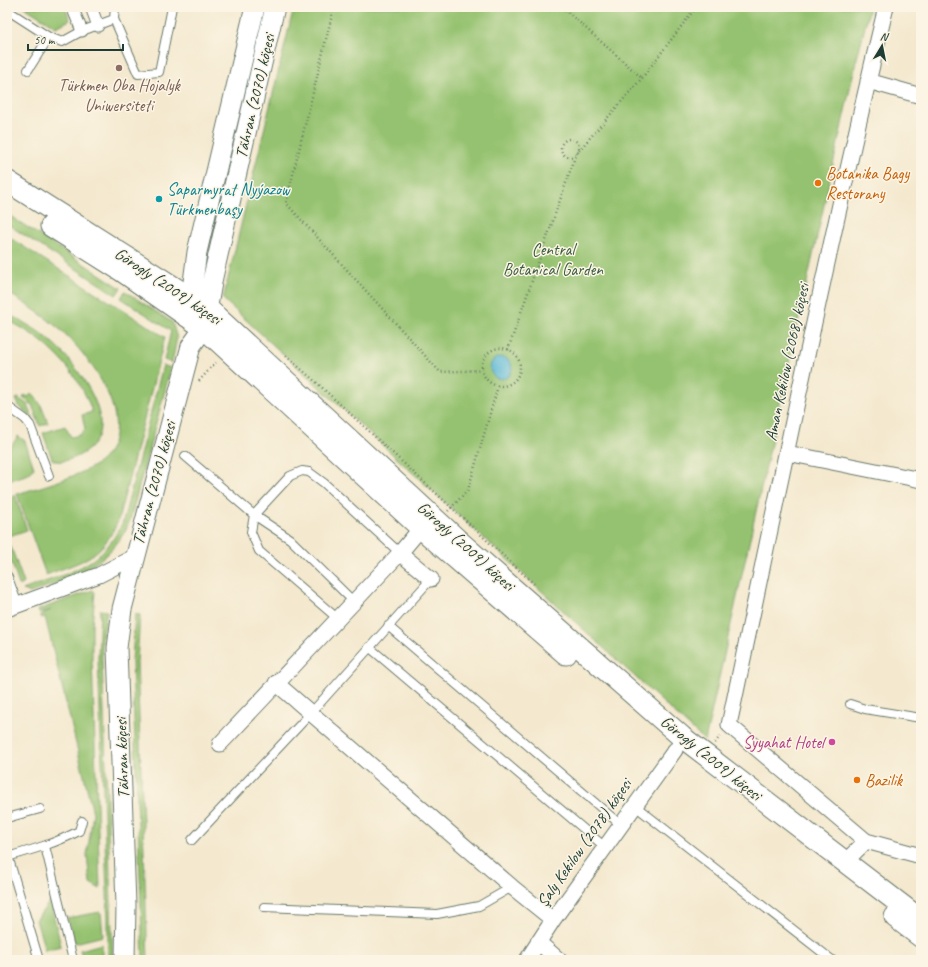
<svg xmlns="http://www.w3.org/2000/svg" width="928" height="967" viewBox="0 0 928 967" font-family="Caveat,sans-serif">
<rect width="100%" height="100%" fill="#fcf5e5"/>
<filter id="ink" filterUnits="userSpaceOnUse"><feTurbulence type="fractalNoise" baseFrequency=".025" numOctaves="2"/><feDisplacementMap in="SourceGraphic" scale="8" xChannelSelector="R" yChannelSelector="G"/><feConvolveMatrix kernelMatrix="1 2 1 2 8 2 1 2 1" color-interpolation-filters="sRGB"/></filter>
<filter id="wash" filterUnits="userSpaceOnUse"><feTurbulence type="fractalNoise" baseFrequency=".012" numOctaves="4" result="noise"/><feDisplacementMap in="SourceGraphic" scale="16" xChannelSelector="R" yChannelSelector="G"/><feGaussianBlur stdDeviation="0.9" result="paint"/><feColorMatrix in="noise" values="0 0 0 0 0 0 0 0 0 0 0 0 0 0 0 0 0 1.4 0 .05"/><feComposite in="paint" operator="in"/></filter>
<g filter="url(#wash)">
<rect width="100%" height="100%" fill="#f4e9cf"/>
<!-- green -->
<path fill="#95c26f" stroke="#5a8052" d="M24 7H65L70 20 56 27Z
M294 7H870L855 66 705 741 223 299Z
M7 214 121 288 116 295 7 224Z
M7 236 165 337 118 521C101 559 82 561 46 575L17 494C39 487 86 475 102 460 138 423 94 363 66 335 48 318 27 305 7 292Z
M125 291 172 322 177 338 172 363 164 360 171 331 121 298Z
M7 314C24 322 40 331 54 344 76 364 121 422 89 449 81 456 65 463 55 461L52 459 43 433 65 426 71 437 80 435 85 429 82 415 92 412C79 371 45 338 7 320Z
M163 365 171 368 130 520C113 564 71 578 30 593L23 590C68 572 100 569 123 522Z
M32 393 41 405 48 423 40 426 32 405 23 398 25 395 28 397Z
M18 398 28 405 33 419 19 406 16 399Z
M18 436 25 441 34 468 29 474 7 481V453Z
M15 495 27 530 9 536 7 534V501Z
M11 547 24 583 22 585H19L7 549Z
M93 590 95 592 92 626V658L100 889 90 883 87 855 93 813 45 617 41 618 40 615 51 610 39 613 38 610Z
M100 610 107 611 102 640V658L113 960H108V918L98 658Z
M135 614 140 615 137 662 148 960H143L132 662Z
M50 901 61 946 45 950 36 920Z
M101 912 103 936 75 943 67 918Z
M102 944V960H84L80 950Z"/>
<!-- water -->
<path fill="#57b7d5" stroke="#3b7a84" d="M490 368a11 11 0 1 1 22 0a11 11 0 1 1-22 0Z"/>
</g>
<g filter="url(#ink)">
<g fill="none" stroke-linecap="round" stroke-linejoin="round">
<defs>
<path id="service" d="M7 10 49 37 62 42 82 31 114 19 115 7
M114 19 138 74 159 72 172 7
M28 70 49 37
M7 406 25 419 30 425 49 476
M185 456 254 515 290 539 353 601
M7 575 18 605
M337 618 259 551 251 532 254 515 290 476 302 471 309 472 324 483 400 553
M388 626 621 825
M369 647 605 847
M850 704 865 709 921 718
M634 805 832 960
M7 818 40 809
M192 840 311 713 431 579
M45 846 73 960
M8 856 39 960
M7 857C32 850 56 843 79 831L82 821
M264 907 437 914 479 906 512 887"/>
<path id="pedestrian" d="M72 7 82 31
M91 7 98 26"/>
<path id="minor" d="M868 81 921 96
M787 453 921 480
M400 553 431 579
M7 609 99 575 134 557
M276 683 512 887 553 920
M220 744 400 553 421 528
M866 841 729 725C780 485 828 245 886 7
M845 862 866 841 921 856
M538 942 559 960
M527 960 553 920 675 750"/>
<path id="tertiary" d="M189 312 197 252 255 7
M125 960 126 905 117 648 122 609 191 346 204 328 213 277 275 7"/>
<path id="secondary" d="M7 181 208 309 461 543 682 737 921 920
M51 226 122 271 204 328 421 528 566 654
M895 917 921 937"/>
</defs>
<!-- service casing -->
<use href="#service" stroke="#6a796a" stroke-width="10"/>
<!-- pedestrian casing -->
<use href="#pedestrian" stroke="#6a796a" stroke-width="13"/>
<!-- minor casing -->
<use href="#minor" stroke="#6a796a" stroke-width="17"/>
<!-- tertiary casing -->
<use href="#tertiary" stroke="#6a796a" stroke-width="21"/>
<!-- secondary casing -->
<use href="#secondary" stroke="#6a796a" stroke-width="23"/>
<!-- path -->
<path stroke="#6a796a" stroke-width="2.5" stroke-dasharray="1 3" stroke-linecap="butt" d="M334 7 286 203 440 372 482 370
M562 7 642 78
M561 148a9 9 0 1 1 18 0a9 9 0 1 1-18 0Z
M482 367a19 19 0 1 1 38 0a19 19 0 1 1-38 0Z
M508 350 576 154 642 78 696 7
M286 356 317 383 534 584
M199 381 217 361
M448 511 468 490 498 386
M715 743 721 735"/>
<!-- service -->
<use href="#service" stroke="#fff" stroke-width="8"/>
<!-- pedestrian -->
<use href="#pedestrian" stroke="#fff" stroke-width="11"/>
<!-- minor -->
<use href="#minor" stroke="#fff" stroke-width="15"/>
<!-- tertiary -->
<use href="#tertiary" stroke="#fff" stroke-width="19"/>
<!-- secondary -->
<use href="#secondary" stroke="#fff" stroke-width="21"/>
</g>
</g>
<!-- markers -->
<circle fill="#8d6e63" stroke="#fcf5e5" stroke-width="1.5" cx="119" cy="68" r="4"/>
<g fill="#e8710a" stroke="#fcf5e5" stroke-width="1.5">
<circle cx="818" cy="183" r="4"/>
<circle cx="857" cy="780" r="4"/>
</g>
<circle fill="#0f9aa8" stroke="#fcf5e5" stroke-width="1.5" cx="159" cy="199" r="4"/>
<circle fill="#d1479c" stroke="#fcf5e5" stroke-width="1.5" cx="832" cy="742" r="4"/>
<g text-anchor="middle" dominant-baseline="central" stroke-width="3" stroke-linejoin="round" paint-order="stroke">
<!-- education labels -->
<g font-size="17" fill="#785e54" stroke="#fcf5e5">
<text x="119" y="85">Türkmen Oba Hojalyk<tspan x="119" dy="20">Uniwersiteti</tspan></text>
</g>
<!-- street labels -->
<g font-size="17" fill="#1f3d34" stroke="#fcf5e5">
<text transform="translate(255 96) rotate(-77)">Tähran (2070) köçesi</text>
<text transform="translate(168 286) rotate(34)">Görogly (2009) köçesi</text>
<text transform="translate(787 362) rotate(-78)">Aman Kekilow (2068) köçesi</text>
<text transform="translate(154 483) rotate(-75)">Tähran (2070) köçesi</text>
<text transform="translate(466 546) rotate(42)">Görogly (2009) köçesi</text>
<text transform="translate(122 758) rotate(-92)">Tähran köçesi</text>
<text transform="translate(711 758) rotate(39)">Görogly (2009) köçesi</text>
<text transform="translate(584 843) rotate(-55)">Şaly Kekilow (2078) köçesi</text>
</g>
<!-- food labels -->
<g font-size="17" fill="#c56008" stroke="#fcf5e5" text-anchor="start">
<text x="826" y="173">Botanika Bagy<tspan x="826" dy="20">Restorany</tspan></text>
<text x="865" y="780">Bazilik</text>
</g>
<!-- culture labels -->
<g font-size="17" fill="#0d838f" stroke="#fcf5e5" text-anchor="start">
<text x="167" y="189">Saparmyrat Nyýazow<tspan x="167" dy="20">Türkmenbaşy</tspan></text>
</g>
<!-- park labels -->
<g font-size="17" fill="#3c5e43" stroke="#fcf5e5">
<text x="553" y="249">Central<tspan x="553" dy="20">Botanical Garden</tspan></text>
</g>
<!-- hotel labels -->
<g font-size="17" fill="#b23c85" stroke="#fcf5e5" text-anchor="end">
<text x="824" y="742">Syyahat Hotel</text>
</g>
</g>
<!-- margin -->
<rect width="928" height="967" fill="none" stroke="#fcf5e5" stroke-width="24"/>
<!-- north arrow -->
<g transform="translate(882 46) rotate(10)" stroke="#fcf5e5" stroke-width="3" paint-order="stroke">
<path d="M0-3L7 15L0 10L-7 15Z" fill="#1f3d34"/>
<text y="-6" font-size="11" font-weight="bold" text-anchor="middle" fill="#1f3d34">N</text>
</g>
<!-- scale -->
<path d="M28 44v6h95v-6" fill="none" stroke="#1f3d34" stroke-width="2"/>
<text x="34" y="44" font-size="12" fill="#1f3d34" stroke="#fcf5e5" stroke-width="3" paint-order="stroke">50 m</text>
</svg>
